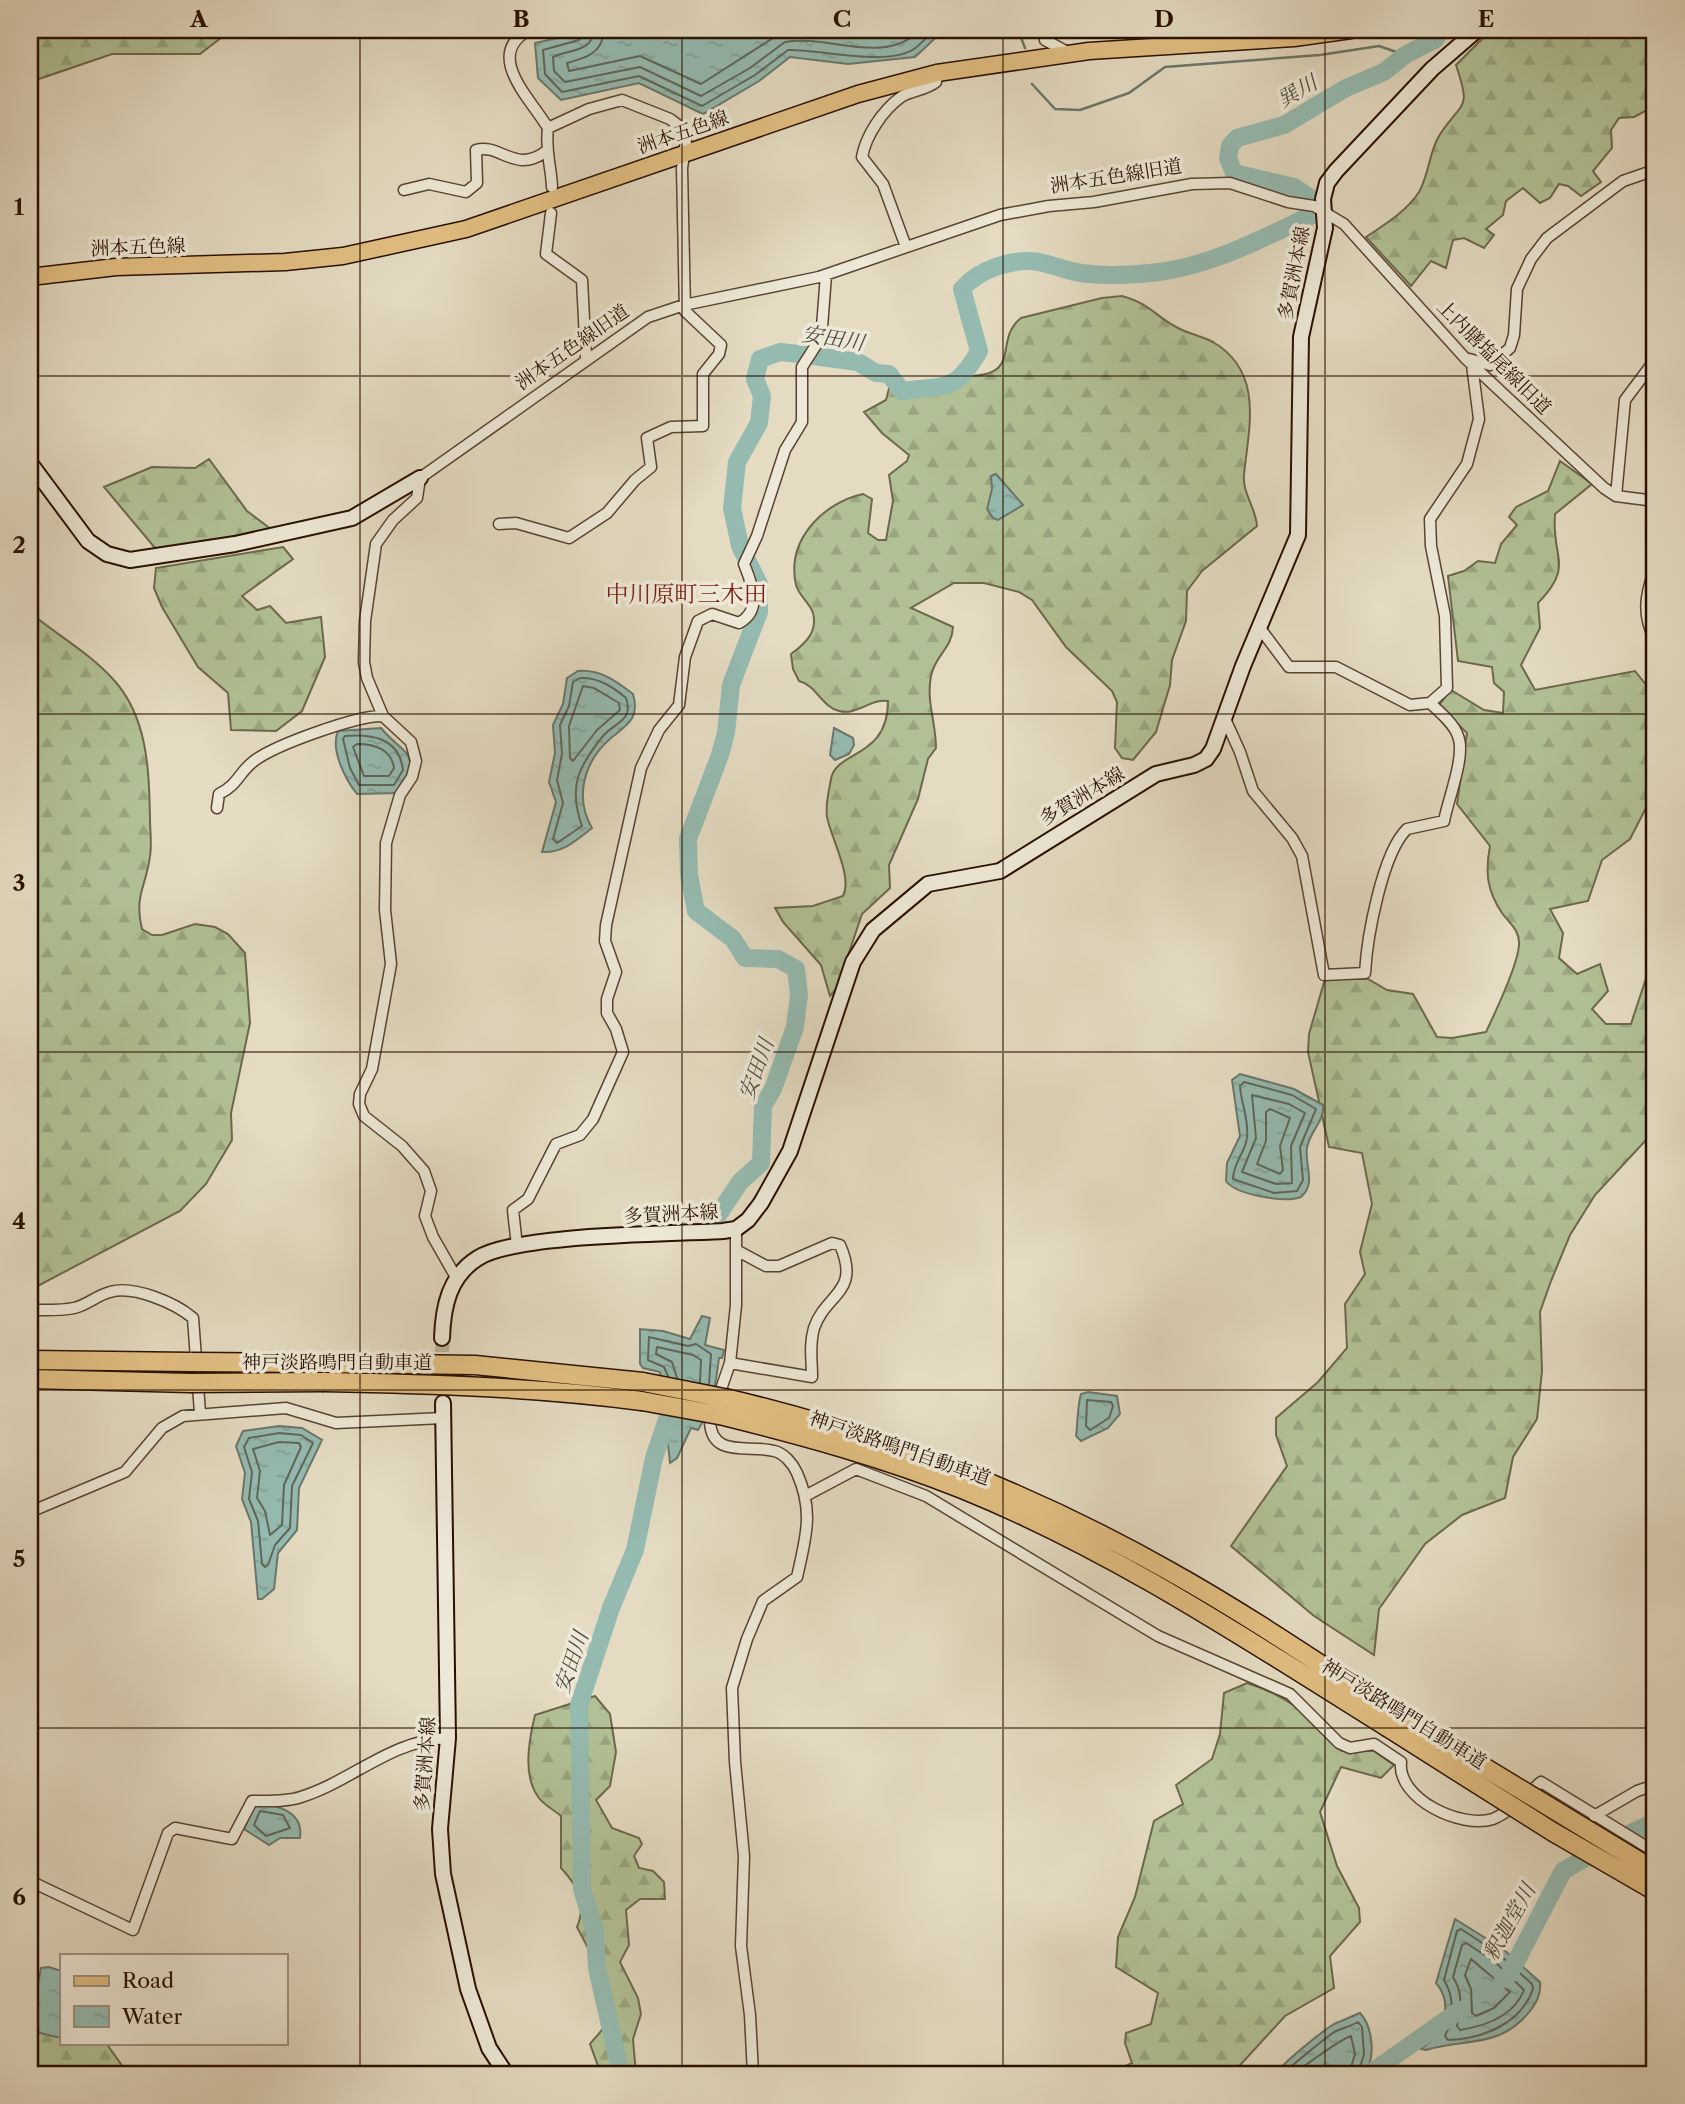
<svg xmlns="http://www.w3.org/2000/svg" width="1685" height="2104" viewBox="0 0 1685 2104" font-family="'Libre Caslon Text','Noto Serif JP',serif">
  <defs>
    <pattern id="forest-firs" width="22" height="20" patternUnits="userSpaceOnUse" patternTransform="scale(1.75)"><rect width="22" height="20" fill="#b1c195"/><path d="M5 1l3.5 6h-7zM16 11l3.5 6h-7z" fill="#98a57f"/></pattern>
    <pattern id="water-ripples" width="26" height="14" patternUnits="userSpaceOnUse" patternTransform="scale(1.75)"><rect width="26" height="14" fill="#95bbb1"/><path d="M2 4q2-2 4 0t4 0M15 11q2-2 4 0t4 0" fill="none" stroke="#80a096"/></pattern>
  </defs>
  <rect width="100%" height="100%" fill="#e4dbc2"/>
  <filter id="stains"><feTurbulence type="fractalNoise" baseFrequency=".00286" numOctaves="4"/><feColorMatrix values="0 0 0 0 .2 0 0 0 0 .09 0 0 0 0 .02 0 0 0 .5 -.17"/></filter>
  <radialGradient id="worn" r=".72"><stop offset=".6" stop-color="#630" stop-opacity="0"/><stop offset="1" stop-color="#630" stop-opacity=".3"/></radialGradient>
  <path fill="url(#forest-firs)" stroke="#6d684b" stroke-width="2" d="M 30,30 L 239,30 L 230,31 L 200,54 L 112,54 L 30,82 Z
    M 1491,30 L 1655,30 L 1655,106 L 1634,117 L 1619,118 L 1611,130 L 1612,148 L 1593,171 L 1601,182 L 1581,196 L 1568,186 L 1559,184 L 1550,198 L 1540,203 L 1523,188 L 1506,201 L 1503,215 L 1486,229 L 1494,235 L 1484,248 L 1464,238 L 1453,240 L 1446,268 L 1431,261 L 1411,286 L 1366,237 C 1384,225 1407,211 1419,192 C 1429,175 1429,152 1439,136 C 1462,100 1472,112 1456,65 Z
    M 1122,296 C 1153,305 1154,316 1178,328 C 1189,334 1202,336 1213,342 C 1264,372 1249,427 1244,474 C 1242,493 1256,508 1257,526 L 1202,571 L 1187,591 L 1186,621 L 1172,660 L 1170,685 L 1156,732 L 1133,760 L 1122,758 L 1115,748 L 1117,702 L 1112,691 L 1066,647 L 1032,600 L 1019,592 L 984,583 L 954,583 L 911,608 L 953,627 C 952,649 935,655 931,676 C 926,701 936,723 936,748 L 928,759 L 918,799 L 889,865 L 890,888 L 862,914 L 837,988 L 830,996 L 821,965 L 783,922 L 775,908 L 813,906 L 843,896 C 853,877 831,838 827,817 C 825,805 829,791 831,779 C 836,750 888,759 888,701 C 871,698 857,716 839,711 C 822,707 816,685 799,681 L 793,669 L 791,654 C 805,644 818,632 813,613 C 810,603 799,596 796,585 C 786,540 823,503 863,494 L 872,499 L 868,533 L 878,540 L 886,540 L 893,501 L 889,475 L 907,461 L 909,455 L 882,433 L 864,412 L 886,400 L 890,385 L 901,394 C 923,391 952,394 969,376 C 1023,375 993,340 1021,318 L 1102,298 Z
    M 209,459 L 247,511 L 272,530 L 176,548 L 155,548 L 104,487 L 152,467 L 195,468 Z
    M 1560,461 L 1592,484 L 1555,514 C 1551,558 1575,565 1538,603 L 1540,628 L 1521,665 L 1535,690 L 1635,671 L 1655,696 L 1655,798 L 1650,800 L 1630,839 L 1602,860 L 1588,901 L 1550,909 L 1563,933 L 1559,958 L 1577,974 L 1600,964 L 1608,991 L 1592,1009 L 1606,1024 L 1631,1024 L 1655,951 L 1655,1139 L 1646,1140 L 1595,1195 L 1570,1235 L 1551,1281 L 1540,1312 L 1542,1371 L 1537,1419 L 1513,1457 L 1505,1498 L 1462,1515 L 1425,1544 L 1379,1609 L 1374,1655 L 1314,1616 L 1231,1546 L 1287,1466 L 1276,1435 L 1276,1418 L 1318,1382 L 1347,1348 L 1345,1304 L 1365,1274 L 1360,1252 L 1372,1204 L 1362,1153 L 1329,1147 L 1308,1052 L 1309,1034 L 1325,979 L 1368,979 L 1387,990 L 1413,994 L 1437,1037 L 1452,1038 L 1486,1032 C 1495,1013 1518,965 1519,945 C 1520,930 1510,924 1502,913 C 1487,891 1485,872 1490,846 L 1457,804 L 1467,733 L 1439,705 L 1451,690 L 1484,710 L 1503,713 L 1504,692 L 1494,683 L 1492,667 L 1458,661 L 1448,576 L 1464,571 L 1478,561 L 1495,563 L 1501,544 L 1517,525 L 1509,517 L 1516,507 L 1548,491 Z
    M 283,547 L 293,559 L 242,596 L 257,610 L 270,606 L 286,623 L 321,617 L 325,657 L 302,711 L 276,731 L 231,730 L 228,693 L 198,667 L 162,607 L 154,588 L 156,568 Z
    M 30,617 L 37,618 C 62,638 90,654 112,678 C 148,716 149,770 150,819 C 150,831 152,845 150,856 C 146,888 134,894 142,929 L 152,935 L 162,935 L 195,924 L 215,927 L 228,934 L 245,953 L 250,1023 L 231,1113 L 232,1140 L 206,1184 L 180,1211 L 30,1290 Z
    M 1247,1683 C 1294,1698 1309,1717 1342,1751 L 1374,1751 L 1394,1765 L 1381,1778 L 1341,1767 L 1320,1812 L 1337,1866 L 1359,1908 L 1360,1922 L 1330,1956 L 1334,1988 L 1285,2016 L 1232,2074 L 1108,2074 L 1132,2063 L 1125,2043 L 1126,2033 L 1151,2024 L 1158,1993 L 1116,1967 L 1118,1937 L 1135,1897 L 1154,1821 L 1183,1804 L 1176,1785 L 1212,1759 L 1220,1734 L 1224,1693 Z
    M 595,1696 L 610,1714 L 616,1752 L 610,1786 L 596,1800 L 612,1828 L 639,1838 L 642,1844 L 634,1856 L 639,1868 L 653,1871 L 664,1882 L 665,1899 L 640,1899 L 626,1910 L 629,1945 L 620,1962 L 638,1998 L 641,2014 L 633,2039 L 636,2074 L 601,2074 L 590,2044 C 597,2035 606,2028 609,2017 C 615,1996 587,1946 577,1927 C 587,1903 578,1886 561,1868 L 561,1816 C 554,1810 544,1805 539,1798 C 522,1776 529,1740 535,1715 Z
    M 53,1999 L 61,2003 L 61,2043 L 106,2043 L 128,2074 L 30,2074 L 30,2000 Z"/>
  <path fill="url(#water-ripples)" stroke="#6a776b" stroke-width="2" d="M 581,30 L 944,30 L 915,57 L 848,64 L 790,57 L 759,81 L 703,114 L 639,83 L 561,100 L 538,78 L 535,43 L 576,34 Z
    M 996,474 L 1023,505 L 998,520 L 993,518 L 987,509 L 992,489 L 991,476 Z
    M 578,671 C 600,669 616,681 633,694 C 640,718 628,724 611,738 C 584,761 574,797 592,828 C 577,840 563,853 542,852 L 556,802 L 549,782 L 555,753 L 553,725 L 563,704 L 567,678 Z
    M 381,728 C 403,755 424,751 398,793 L 357,794 C 345,779 330,749 338,731 Z
    M 834,728 L 853,738 L 854,745 L 849,754 L 835,760 L 830,755 Z
    M 1240,1074 L 1294,1089 L 1323,1105 C 1325,1121 1309,1132 1307,1148 C 1304,1165 1317,1183 1301,1197 C 1285,1203 1236,1195 1226,1181 L 1227,1163 L 1240,1136 L 1232,1080 Z
    M 702,1316 L 710,1318 L 705,1345 L 724,1350 L 722,1358 L 719,1358 C 716,1383 712,1408 698,1430 L 691,1428 L 677,1458 L 670,1463 L 661,1378 L 660,1372 L 643,1368 L 640,1364 L 640,1329 L 663,1331 L 690,1339 Z
    M 1088,1392 L 1117,1396 L 1120,1414 L 1108,1428 L 1081,1441 L 1076,1436 C 1078,1422 1077,1408 1081,1394 Z
    M 279,1426 L 302,1428 L 322,1440 L 299,1488 L 297,1530 L 278,1553 L 274,1589 L 262,1599 L 258,1599 L 251,1522 L 242,1499 L 245,1473 L 236,1446 L 243,1431 Z
    M 255,1804 C 276,1804 304,1811 300,1838 L 280,1838 L 269,1845 L 244,1829 Z
    M 1455,1919 L 1503,1949 L 1540,1982 C 1541,1994 1537,2002 1530,2011 C 1500,2049 1465,2038 1426,2050 L 1421,2049 C 1442,2033 1455,2005 1436,1983 Z
    M 49,1967 L 61,1971 L 61,2038 L 40,2033 L 30,2024 L 41,1968 Z
    M 1360,2013 C 1372,2026 1378,2061 1362,2074 L 1276,2074 C 1279,2066 1325,2029 1334,2024 C 1343,2020 1351,2017 1360,2013 Z"/>
  <g fill="none" stroke-linecap="round" stroke-linejoin="round">
    <path stroke="#5f6659" stroke-width="2" d="M 585,30 L 579,40 L 543,50 L 545,74 L 562,92 L 639,76 L 702,106 L 755,75 L 788,50 C 819,49 886,67 914,49 C 921,44 928,36 934,30
      M 594,30 C 592,53 569,49 553,57 L 554,71 L 565,82 L 640,67 L 701,96 L 750,68 L 785,42 C 830,34 881,67 921,30
      M 604,30 C 603,53 586,58 567,63 L 569,71 L 640,56 L 701,84 L 784,31 L 850,38 L 906,30
      M 580,678 C 598,677 613,687 626,698 C 634,721 615,722 603,736 C 578,767 568,787 582,826 L 557,843 L 553,839 L 563,803 L 557,780 L 562,754 L 560,725 L 569,706 L 573,682 Z
      M 583,686 L 594,688 L 619,703 L 620,710 L 597,730 L 573,761 L 570,758 L 569,726 Z
      M 345,736 C 373,734 399,738 403,770 L 394,785 L 359,785 L 350,768 L 343,739 Z
      M 357,744 C 374,744 391,748 394,768 L 389,776 L 364,776 L 353,747 Z
      M 1244,1082 L 1292,1095 L 1316,1109 L 1300,1147 L 1303,1180 L 1297,1191 L 1274,1193 L 1233,1179 C 1233,1162 1246,1152 1247,1137 C 1249,1118 1241,1104 1240,1086 Z
      M 1252,1095 L 1289,1104 L 1305,1113 L 1291,1146 L 1292,1183 L 1276,1184 L 1242,1172 L 1256,1138 Z
      M 1270,1109 L 1290,1118 L 1280,1146 L 1283,1170 L 1280,1174 L 1257,1164 L 1266,1141 L 1266,1112 Z
      M 668,1376 L 664,1367 L 648,1360 L 649,1337 L 688,1346 L 696,1344 L 711,1354 L 709,1384
      M 677,1378 L 672,1362 L 656,1354 L 657,1347 L 693,1355 L 701,1360 L 700,1383
      M 1087,1400 L 1111,1402 L 1113,1406 L 1109,1418 L 1090,1430 L 1086,1426 Z
      M 279,1433 L 301,1435 L 313,1443 L 292,1486 L 290,1528 L 275,1545 L 268,1565 L 265,1567 L 262,1564 L 258,1521 L 249,1499 L 252,1472 L 244,1447 L 249,1438 Z
      M 279,1442 L 299,1443 L 301,1447 L 284,1485 L 282,1525 L 270,1535 L 265,1511 L 257,1498 L 260,1471 L 253,1449 Z
      M 260,1811 L 283,1815 L 290,1828 L 266,1836 L 254,1825 Z
      M 1461,1929 L 1499,1954 L 1532,1984 L 1533,1989 C 1521,2024 1482,2039 1448,2040 L 1445,2036 C 1454,2016 1455,1998 1444,1980 L 1457,1931 Z
      M 1466,1943 L 1494,1961 L 1524,1990 C 1514,2016 1485,2026 1460,2030 L 1457,2026 C 1460,2006 1464,1995 1453,1977 L 1462,1945 Z
      M 1471,1959 L 1510,1992 L 1494,2008 L 1476,2016 L 1472,2013 L 1471,1989 L 1465,1975 Z
      M 1283,2074 C 1286,2070 1330,2034 1336,2031 C 1343,2028 1351,2026 1358,2022 L 1362,2027 L 1364,2054 L 1358,2074
      M 1293,2074 C 1305,2066 1340,2039 1351,2036 L 1355,2054 L 1349,2074"/>
    <path stroke="#6a776b" stroke-width="2.5" d="M 1018,30 L 1025,48
      M 1032,84 L 1055,109 L 1080,110 L 1129,93 L 1165,67 L 1320,55 L 1379,46 L 1405,55"/>
    <path stroke="#95bbb1" stroke-width="18" d="M 716,1218 L 740,1182 L 761,1163 L 763,1106 L 773,1089 L 795,1027 L 799,995 L 796,969 L 778,959 L 745,958 L 733,939 L 696,911 L 689,875 L 688,839 L 720,755 L 726,733 L 731,685 L 759,612 L 759,584 L 740,546 L 732,508 L 737,462 L 759,423 L 762,396 L 755,379 L 760,359 L 780,352 L 799,354 L 858,362 L 876,373 L 889,374 L 902,391 C 946,385 955,393 979,351 L 962,289 C 979,269 1013,258 1039,262 C 1053,265 1067,271 1081,273 C 1102,276 1129,275 1150,273 C 1207,268 1259,240 1310,216 L 1309,197 L 1294,187 L 1234,173 L 1228,158 L 1230,146 L 1237,138 L 1284,125 L 1346,88 L 1384,72 L 1405,55 L 1436,39 L 1441,30
      M 1503,1979 L 1509,1975 L 1563,1871 L 1618,1839 L 1655,1822
      M 621,2074 L 597,1968 L 595,1931 L 582,1889 L 579,1705 L 611,1608 L 635,1550 L 654,1458 L 673,1402
      M 1369,2074 L 1460,2010"/>
    <path stroke="#bfb29b" stroke-width="14" stroke-dasharray="14 7" stroke-linecap="butt" d="M 442,1338 L 443,1396"/>
    <g stroke="#584331" stroke-width="13">
      <path id="street" d="M 1047,30 L 1045,40 L 1069,53
        M 548,128 C 545,152 551,164 552,187
        M 404,190 L 429,184 L 466,192 L 477,183 L 476,150 C 500,143 515,174 545,152
        M 551,213 L 546,254 L 582,280 L 586,358
        M 906,247 L 883,184 L 862,157 C 866,135 883,110 901,97 C 911,90 925,91 936,82 L 937,73
        M 1469,359 L 1490,365 L 1510,348 L 1514,335 L 1517,289 L 1531,259 L 1547,238 L 1623,181 L 1655,170
        M 1616,496 L 1625,400 L 1655,360
        M 499,524 L 516,523 L 569,538 L 607,513 L 635,480 L 651,467 L 647,438 L 671,427 L 703,426 L 703,374 L 719,354 L 721,345 L 685,311 L 682,168 L 686,141 L 683,129 L 670,119 L 622,100 L 589,109 L 548,128 C 531,99 483,55 529,30
        M 1655,568 C 1645,596 1642,614 1655,641
        M 1259,627 L 1289,667 L 1336,667 L 1410,705 L 1430,703 L 1447,688 L 1445,616 L 1431,546 L 1430,519 L 1467,464 L 1479,419 L 1472,365
        M 1226,721 L 1240,752 L 1253,791 L 1292,838 L 1302,856 L 1324,975 L 1365,973 C 1367,938 1382,853 1407,829 L 1444,821 C 1448,799 1466,756 1458,736 C 1454,724 1440,712 1430,703
        M 217,808 L 219,794 C 238,785 239,772 254,761 C 275,745 358,715 383,716
        M 736,1229 L 736,1305 L 730,1363 L 710,1421 C 711,1459 750,1444 774,1451 C 784,1453 793,1464 797,1473 C 814,1511 806,1537 797,1577 L 763,1601 L 747,1639 L 732,1688 L 735,1762 L 744,1856 L 741,1946 L 750,2015 L 753,2074
        M 517,1246 L 513,1210 L 528,1199 L 556,1144 L 580,1135 L 593,1119 L 623,1052 L 616,1029 L 607,1013 L 607,999 L 616,972 L 605,941 L 606,925 L 641,768 L 659,730 L 679,705 L 685,657 L 698,621 L 712,614 L 739,623 C 763,610 752,584 744,564 L 757,536 L 785,450 L 802,422 L 802,367 L 818,342 L 822,327 L 826,275
        M 457,1279 L 433,1237 L 425,1216 L 431,1191 L 424,1171 L 402,1146 L 364,1116 L 359,1104 L 360,1094 L 372,1069 L 391,964 L 385,910 L 386,843 L 400,795 L 412,777 L 416,761 L 411,742 L 383,716 L 367,678 L 364,662 L 365,621 L 376,544 L 393,520 L 417,498 L 420,478 L 648,317 L 684,305 L 819,277 L 1000,215 L 1049,206 L 1094,202 L 1192,184 L 1230,183 L 1288,202 L 1314,206 L 1344,224 L 1465,358 L 1604,488 L 1616,496 L 1655,501
        M 30,1310 C 44,1310 60,1311 74,1308 C 88,1305 97,1295 110,1292 C 134,1285 175,1303 193,1318 L 200,1413
        M 730,1363 L 812,1377 C 812,1360 809,1345 814,1328 C 826,1293 861,1293 840,1245 L 832,1243 L 779,1266 L 766,1266 L 736,1250
        M 807,1495 L 856,1469 L 926,1496 L 1158,1636 L 1290,1694 L 1339,1743 L 1350,1748 L 1374,1744 L 1401,1762 C 1397,1799 1461,1829 1493,1819 C 1510,1812 1527,1794 1541,1782 L 1655,1852
        M 30,1512 L 125,1472 L 162,1428 L 183,1416 L 286,1408 L 336,1423 L 443,1418
        M 1594,1816 L 1637,1791 L 1655,1785
        M 30,1881 L 133,1930 L 168,1833 L 175,1828 L 232,1839 L 252,1801 C 268,1801 286,1802 301,1797 C 352,1781 391,1740 448,1738"/>
    </g>
    <g stroke="#291001" stroke-width="18">
      <path id="secondary" d="M 30,463 L 88,541 L 107,554 L 130,560 L 235,544 L 352,518 L 420,478
        M 442,1338 C 443,1307 449,1276 478,1258 C 516,1234 672,1234 723,1231 L 736,1229 L 748,1220 L 761,1203 L 790,1151 L 853,962 L 873,930 L 928,884 L 1000,871 L 1156,774 L 1194,765 L 1206,759 L 1213,749 L 1243,666 L 1298,535 L 1301,337 L 1325,228 L 1323,199 L 1327,183 L 1336,171 L 1432,69 L 1477,30
        M 443,1403 L 448,1738 L 440,1829 L 443,1874 L 468,1989 L 489,2048 L 506,2074"/>
    </g>
    <g stroke="#291001" stroke-width="19">
      <path id="primary" d="M 30,277 L 116,267 L 285,262 L 343,256 L 466,229 L 858,94 L 937,73 L 1089,51 L 1294,38 L 1351,30"/>
    </g>
    <g stroke="#291001" stroke-width="21">
      <path id="highway" d="M 30,1360 L 191,1362
        M 323,1363 L 475,1365 L 643,1382
        M 30,1379 L 190,1383
        M 324,1382 C 431,1384 536,1387 642,1401
        M 729,1399 C 885,1436 1032,1493 1171,1572 C 1248,1615 1321,1665 1395,1713
        M 724,1416 C 804,1436 885,1458 962,1489 C 1113,1550 1249,1641 1387,1727"/>
    </g>
    <use href="#street" stroke="#ede8d7" stroke-width="10"/>
    <use href="#secondary" stroke="#ede8d7" stroke-width="14"/>
    <use href="#primary" stroke="#e2be81" stroke-width="16"/>
    <use href="#highway" stroke="#e2be81" stroke-width="18"/>
    <g stroke="#291001" stroke-width="21" stroke-linecap="butt">
      <path id="highway-bridge" d="M 191,1362 L 323,1363
        M 643,1382 L 729,1399
        M 190,1383 L 324,1382
        M 642,1401 L 724,1416
        M 1395,1713 L 1655,1871
        M 1387,1727 L 1553,1832 L 1655,1891"/>
    </g>
    <use href="#highway-bridge" stroke="#e2be81" stroke-width="18"/>
  </g>
  <path fill="none" stroke="#291001" stroke-width="2" stroke-opacity="0.55" d="M 360,30 L 360,2074M 682,30 L 682,2074M 1003,30 L 1003,2074M 1325,30 L 1325,2074M 30,376 L 1655,376M 30,714 L 1655,714M 30,1052 L 1655,1052M 30,1390 L 1655,1390M 30,1728 L 1655,1728"/>
  <g text-anchor="middle" dominant-baseline="central" stroke-width="7" stroke-linejoin="round" paint-order="stroke">
    <g font-size="19" fill="#291001" stroke="#ede8d7">
      <text transform="translate(683 132) rotate(-19)">洲本五色線</text>
      <text transform="translate(1116 176) rotate(-9)">洲本五色線旧道</text>
      <text transform="translate(138 247) rotate(-2)">洲本五色線</text>
      <text transform="translate(1294 273) rotate(-79)">多賀洲本線</text>
      <text transform="translate(572 347) rotate(-35)">洲本五色線旧道</text>
      <text transform="translate(1494 357) rotate(45)">上内膳塩尾線旧道</text>
      <text transform="translate(1082 796) rotate(-31)">多賀洲本線</text>
      <text transform="translate(671 1214) rotate(-3)">多賀洲本線</text>
      <text x="337" y="1362">神戸淡路鳴門自動車道</text>
      <text transform="translate(900 1448) rotate(19)">神戸淡路鳴門自動車道</text>
      <text transform="translate(1404 1714) rotate(32)">神戸淡路鳴門自動車道</text>
      <text transform="translate(425 1764) rotate(-86)">多賀洲本線</text>
    </g>
    <g font-size="21" font-style="italic" fill="#4f4c3f" stroke="#ede8d7">
      <text transform="translate(1297 91) rotate(-30)">巽川</text>
      <text transform="translate(833 338) rotate(9)">安田川</text>
      <text transform="translate(756 1069) rotate(-70)">安田川</text>
      <text transform="translate(571 1662) rotate(-71)">安田川</text>
      <text transform="translate(1509 1922) rotate(-61)">釈迦堂川</text>
    </g>
    <g font-size="23" fill="#7a1f14" stroke="#ede8d7">
      <text x="686" y="594">中川原町三木田</text>
    </g>
  </g>
  <rect width="1685" height="2104" fill="none" stroke="#e4dbc2" stroke-width="77"/>
  <rect x="60" y="1954" width="228" height="91" fill="#ede8d7" stroke="#9f9281" stroke-width="2"/>
  <rect x="74" y="1976" width="35" height="10" fill="#e2be81" stroke="#9f9281" stroke-width="2"/>
  <text x="122" y="1988" font-size="21" fill="#291001">Road</text>
  <rect x="74" y="2006" width="35" height="21" fill="url(#water-ripples)" stroke="#9f9281" stroke-width="2"/>
  <text x="122" y="2024" font-size="21" fill="#291001">Water</text>
  <rect x="38" y="38" width="1608" height="2028" fill="none" stroke="#291001" stroke-width="2.5"/>
  <g font-size="23" text-anchor="middle" font-weight="bold" fill="#291001">
    <text x="199" y="27">A</text>
    <text x="521" y="27">B</text>
    <text x="842" y="27">C</text>
    <text x="1164" y="27">D</text>
    <text x="1486" y="27">E</text>
    <text x="19" y="215">1</text>
    <text x="19" y="553">2</text>
    <text x="19" y="891">3</text>
    <text x="19" y="1229">4</text>
    <text x="19" y="1567">5</text>
    <text x="19" y="1905">6</text>
  </g>
  <rect width="100%" height="100%" filter="url(#stains)"/>
  <rect width="100%" height="100%" fill="url(#worn)"/>
</svg>
